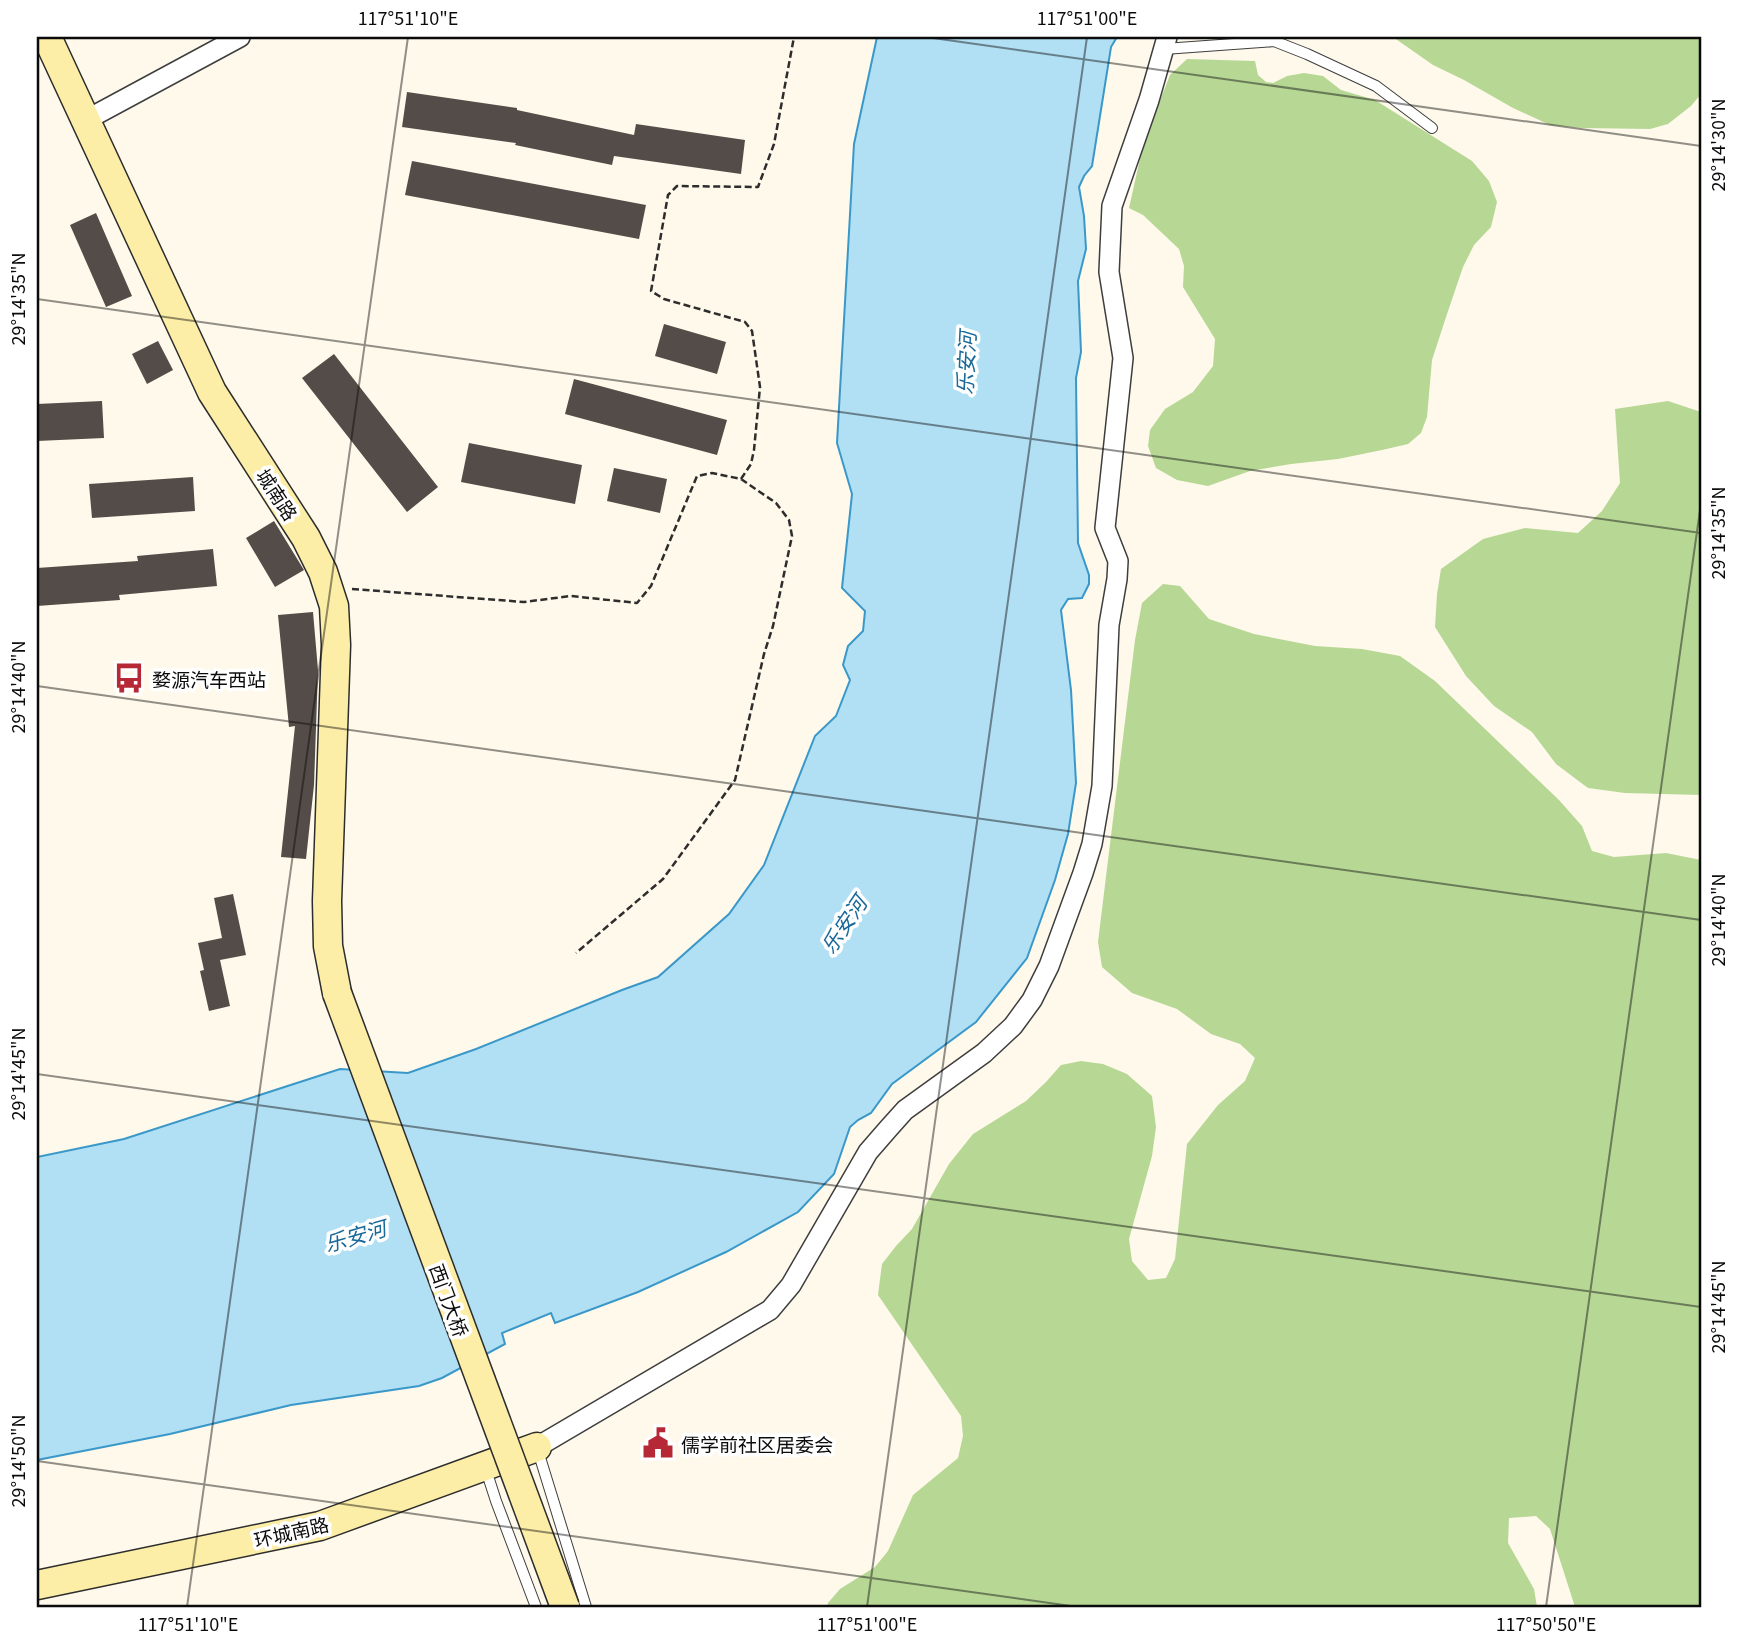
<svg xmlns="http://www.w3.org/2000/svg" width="1738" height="1644" viewBox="0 0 1738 1644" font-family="Georgia,'Noto Sans SC',serif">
  <rect width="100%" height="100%" fill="#fef9ea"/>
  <path fill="#b7d795" d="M 1393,37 L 1701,37 L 1701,94 L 1691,106 L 1668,124 L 1650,129 L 1582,128 L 1550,125 L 1513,108 L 1464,80 L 1433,65 Z
    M 1187,59 L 1255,61 L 1258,75 L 1266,82 L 1273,83 L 1287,76 L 1304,73 L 1323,76 L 1341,90 L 1375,100 L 1472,161 L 1489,181 L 1497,202 L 1491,227 L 1474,245 L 1463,267 L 1447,314 L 1432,360 L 1427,417 L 1421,433 L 1408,444 L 1382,450 L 1338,459 L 1291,464 L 1250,471 L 1208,486 L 1177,480 L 1156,468 L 1148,446 L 1150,430 L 1165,409 L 1193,392 L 1213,366 L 1215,339 L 1183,287 L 1184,266 L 1179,249 L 1143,215 L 1129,208 L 1144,141 L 1170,75 Z
    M 1668,401 L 1701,412 L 1701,795 L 1625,793 L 1588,788 L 1556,764 L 1532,732 L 1494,706 L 1466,676 L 1435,627 L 1437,594 L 1441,569 L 1483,539 L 1525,528 L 1578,533 L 1602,511 L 1620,483 L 1615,409 Z
    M 1163,584 L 1180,586 L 1209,619 L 1254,634 L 1315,646 L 1362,649 L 1400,656 L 1435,681 L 1559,800 L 1582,826 L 1592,851 L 1614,857 L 1666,853 L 1701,860 L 1701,1607 L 1575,1607 L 1550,1529 L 1536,1516 L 1509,1518 L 1508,1543 L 1534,1589 L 1537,1607 L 827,1607 L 828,1603 L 840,1589 L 875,1567 L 888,1551 L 913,1495 L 958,1458 L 963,1436 L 961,1416 L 878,1295 L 882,1264 L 896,1246 L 912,1229 L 949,1164 L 973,1134 L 1026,1101 L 1046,1082 L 1061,1065 L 1081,1061 L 1103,1064 L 1127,1074 L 1152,1096 L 1156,1127 L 1152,1156 L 1129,1239 L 1132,1261 L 1148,1280 L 1166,1278 L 1175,1259 L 1187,1144 L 1218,1105 L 1245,1081 L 1255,1058 L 1240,1044 L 1211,1034 L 1177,1009 L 1132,993 L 1102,967 L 1098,942 L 1135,640 L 1142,603 Z"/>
  <path fill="#b1dff4" stroke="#3a98c9" stroke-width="2" d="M 877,37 L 1117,37 L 1111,47 L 1092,166 L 1084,176 L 1079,187 L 1084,216 L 1086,249 L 1078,281 L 1081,352 L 1076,378 L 1078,543 L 1089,575 L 1089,584 L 1082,598 L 1068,599 L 1061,610 L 1071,690 L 1076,783 L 1068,834 L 1055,880 L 1027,958 L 976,1022 L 892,1084 L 871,1113 L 858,1120 L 850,1127 L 834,1174 L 798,1212 L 726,1252 L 638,1292 L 555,1323 L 551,1313 L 502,1333 L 505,1344 L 442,1378 L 419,1386 L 291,1405 L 170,1434 L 37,1460 L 37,1157 L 124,1139 L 340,1069 L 408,1073 L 476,1049 L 622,990 L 658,977 L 729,914 L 764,865 L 815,736 L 836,716 L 850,680 L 843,665 L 848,646 L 863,631 L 865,611 L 842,588 L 852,494 L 837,443 L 854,144 Z"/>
  <path fill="#544c48" d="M 407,92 L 517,108 L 517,110 L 634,135 L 636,124 L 745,140 L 741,174 L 614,156 L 612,165 L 515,145 L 516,143 L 402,127 Z
    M 412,161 L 646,205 L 639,239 L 405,195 Z
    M 96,213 L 132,296 L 106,307 L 70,225 Z
    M 664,324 L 726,342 L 717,374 L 655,356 Z
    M 158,341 L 173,370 L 147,384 L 132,354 Z
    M 334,354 L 438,487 L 407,512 L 302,378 Z
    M 574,379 L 727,420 L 717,455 L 565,414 Z
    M 102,401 L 104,438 L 37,441 L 37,404 Z
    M 469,443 L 582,465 L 575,504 L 461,482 Z
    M 614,468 L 667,479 L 660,513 L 607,501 Z
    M 193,477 L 195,511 L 92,518 L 89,484 Z
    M 274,521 L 304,570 L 275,587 L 246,538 Z
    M 213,549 L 217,586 L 119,595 L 120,600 L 37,606 L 37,568 L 138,561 L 137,556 Z
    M 313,612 L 318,670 L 314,785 L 306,859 L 281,857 L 295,726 L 289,727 L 278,615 Z
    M 233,894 L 246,955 L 220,960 L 230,1006 L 209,1011 L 200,971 L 204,970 L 198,943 L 222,938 L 214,898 Z"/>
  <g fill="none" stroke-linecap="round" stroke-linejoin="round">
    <g stroke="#3e3e3e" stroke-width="12">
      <path id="lane" d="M 1164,49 L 1274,41 L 1307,54 L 1376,86 L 1432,128
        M 538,1451 L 586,1607
        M 486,1470 L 496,1501 L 536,1607"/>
    </g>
    <g stroke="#3e3e3e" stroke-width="22">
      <path id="street" d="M 86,120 L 240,37
        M 537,1447 L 770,1310 L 791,1285 L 868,1152 L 888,1129 L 905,1110 L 984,1053 L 1013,1026 L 1032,1000 L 1049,966 L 1083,873 L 1092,844 L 1102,786 L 1109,625 L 1117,579 L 1118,561 L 1105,528 L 1123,358 L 1109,272 L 1112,206 L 1149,100 L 1167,37"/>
    </g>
    <g stroke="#2d2d2d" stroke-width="31">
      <path id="secondary" d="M 47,37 L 212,392 L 306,538 L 323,572 L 334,606 L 336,645 L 327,901 L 328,946 L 337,993
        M 37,1585 L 320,1526 L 537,1447"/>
    </g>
    <path stroke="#2d2d2d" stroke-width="2.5" stroke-dasharray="7 3.5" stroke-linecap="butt" d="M 741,479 L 751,464 L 754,450 L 760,387 L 752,331 L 745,322 L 664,299 L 651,291 L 668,195 L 677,186 L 758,187 L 774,144 L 794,37
      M 352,589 L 524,602 L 571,596 L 637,603 L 651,586 L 697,476 L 712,473 L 741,479 L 776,503 L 789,520 L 792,536 L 773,626 L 764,654 L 735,780 L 663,879 L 576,953"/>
    <use href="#lane" stroke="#fff" stroke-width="10"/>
    <use href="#street" stroke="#fff" stroke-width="19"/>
    <use href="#secondary" stroke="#fdeea7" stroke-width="28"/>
    <g stroke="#2d2d2d" stroke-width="31" stroke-linecap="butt">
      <path id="secondary-bridge" d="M 337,993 L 565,1607"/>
    </g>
    <use href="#secondary-bridge" stroke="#fdeea7" stroke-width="28"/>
  </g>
  <path fill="none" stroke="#0b0b0b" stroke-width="2" stroke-opacity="0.45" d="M 926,37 L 1701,146M 37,299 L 1701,533M 37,686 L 1701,920M 37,1074 L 1701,1307M 37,1461 L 1078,1607M 187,1607 L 408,37M 867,1607 L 1087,37M 1546,1607 L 1701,503"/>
  <defs>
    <g id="bus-bare" transform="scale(2.415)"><path d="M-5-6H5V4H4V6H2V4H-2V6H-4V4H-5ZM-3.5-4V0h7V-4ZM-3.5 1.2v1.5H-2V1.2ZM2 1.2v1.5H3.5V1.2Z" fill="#b72837" stroke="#fff" stroke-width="2.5" paint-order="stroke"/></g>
    <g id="civic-bare" transform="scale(2.415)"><path d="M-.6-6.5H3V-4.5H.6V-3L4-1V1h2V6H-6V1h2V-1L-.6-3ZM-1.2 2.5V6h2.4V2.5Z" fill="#b72837" stroke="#fff" stroke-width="2.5" paint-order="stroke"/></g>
  </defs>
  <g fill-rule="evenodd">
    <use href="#bus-bare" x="129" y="678"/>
    <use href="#civic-bare" x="658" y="1443"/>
  </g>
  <g text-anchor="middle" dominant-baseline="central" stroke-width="7" stroke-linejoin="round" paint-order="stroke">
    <g font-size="19" fill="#0b0b0b" stroke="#fff">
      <text transform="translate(278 494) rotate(57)">城南路</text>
      <text transform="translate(450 1300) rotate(70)">西门大桥</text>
      <text transform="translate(291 1531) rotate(-13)">环城南路</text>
    </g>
    <g font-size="19" fill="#0b0b0b" stroke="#fff" text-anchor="start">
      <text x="152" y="678">婺源汽车西站</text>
      <text x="681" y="1443">儒学前社区居委会</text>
    </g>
    <g font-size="21" font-style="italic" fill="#196999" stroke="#fff">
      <text transform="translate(965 363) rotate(-87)">乐安河</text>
      <text transform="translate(843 924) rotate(-56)">乐安河</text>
      <text transform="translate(355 1235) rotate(-16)">乐安河</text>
    </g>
  </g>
  <rect width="1738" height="1644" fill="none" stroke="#ffffff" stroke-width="77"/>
  <rect x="38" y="38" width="1662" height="1568" fill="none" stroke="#0b0b0b" stroke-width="2.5"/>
  <g font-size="18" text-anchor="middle" fill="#0b0b0b">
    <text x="408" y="25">117°51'10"E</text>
    <text x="1087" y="25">117°51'00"E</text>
    <text transform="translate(1719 145) rotate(-90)" y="6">29°14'30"N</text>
    <text transform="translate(19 299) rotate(-90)" y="6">29°14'35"N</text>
    <text transform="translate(1719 533) rotate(-90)" y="6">29°14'35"N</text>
    <text transform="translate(19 687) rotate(-90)" y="6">29°14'40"N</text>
    <text transform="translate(1719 920) rotate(-90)" y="6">29°14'40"N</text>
    <text transform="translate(19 1074) rotate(-90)" y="6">29°14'45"N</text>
    <text transform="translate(1719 1307) rotate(-90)" y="6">29°14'45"N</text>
    <text transform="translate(19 1461) rotate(-90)" y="6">29°14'50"N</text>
    <text x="188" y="1631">117°51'10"E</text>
    <text x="867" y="1631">117°51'00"E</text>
    <text x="1546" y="1631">117°50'50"E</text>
  </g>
</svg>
